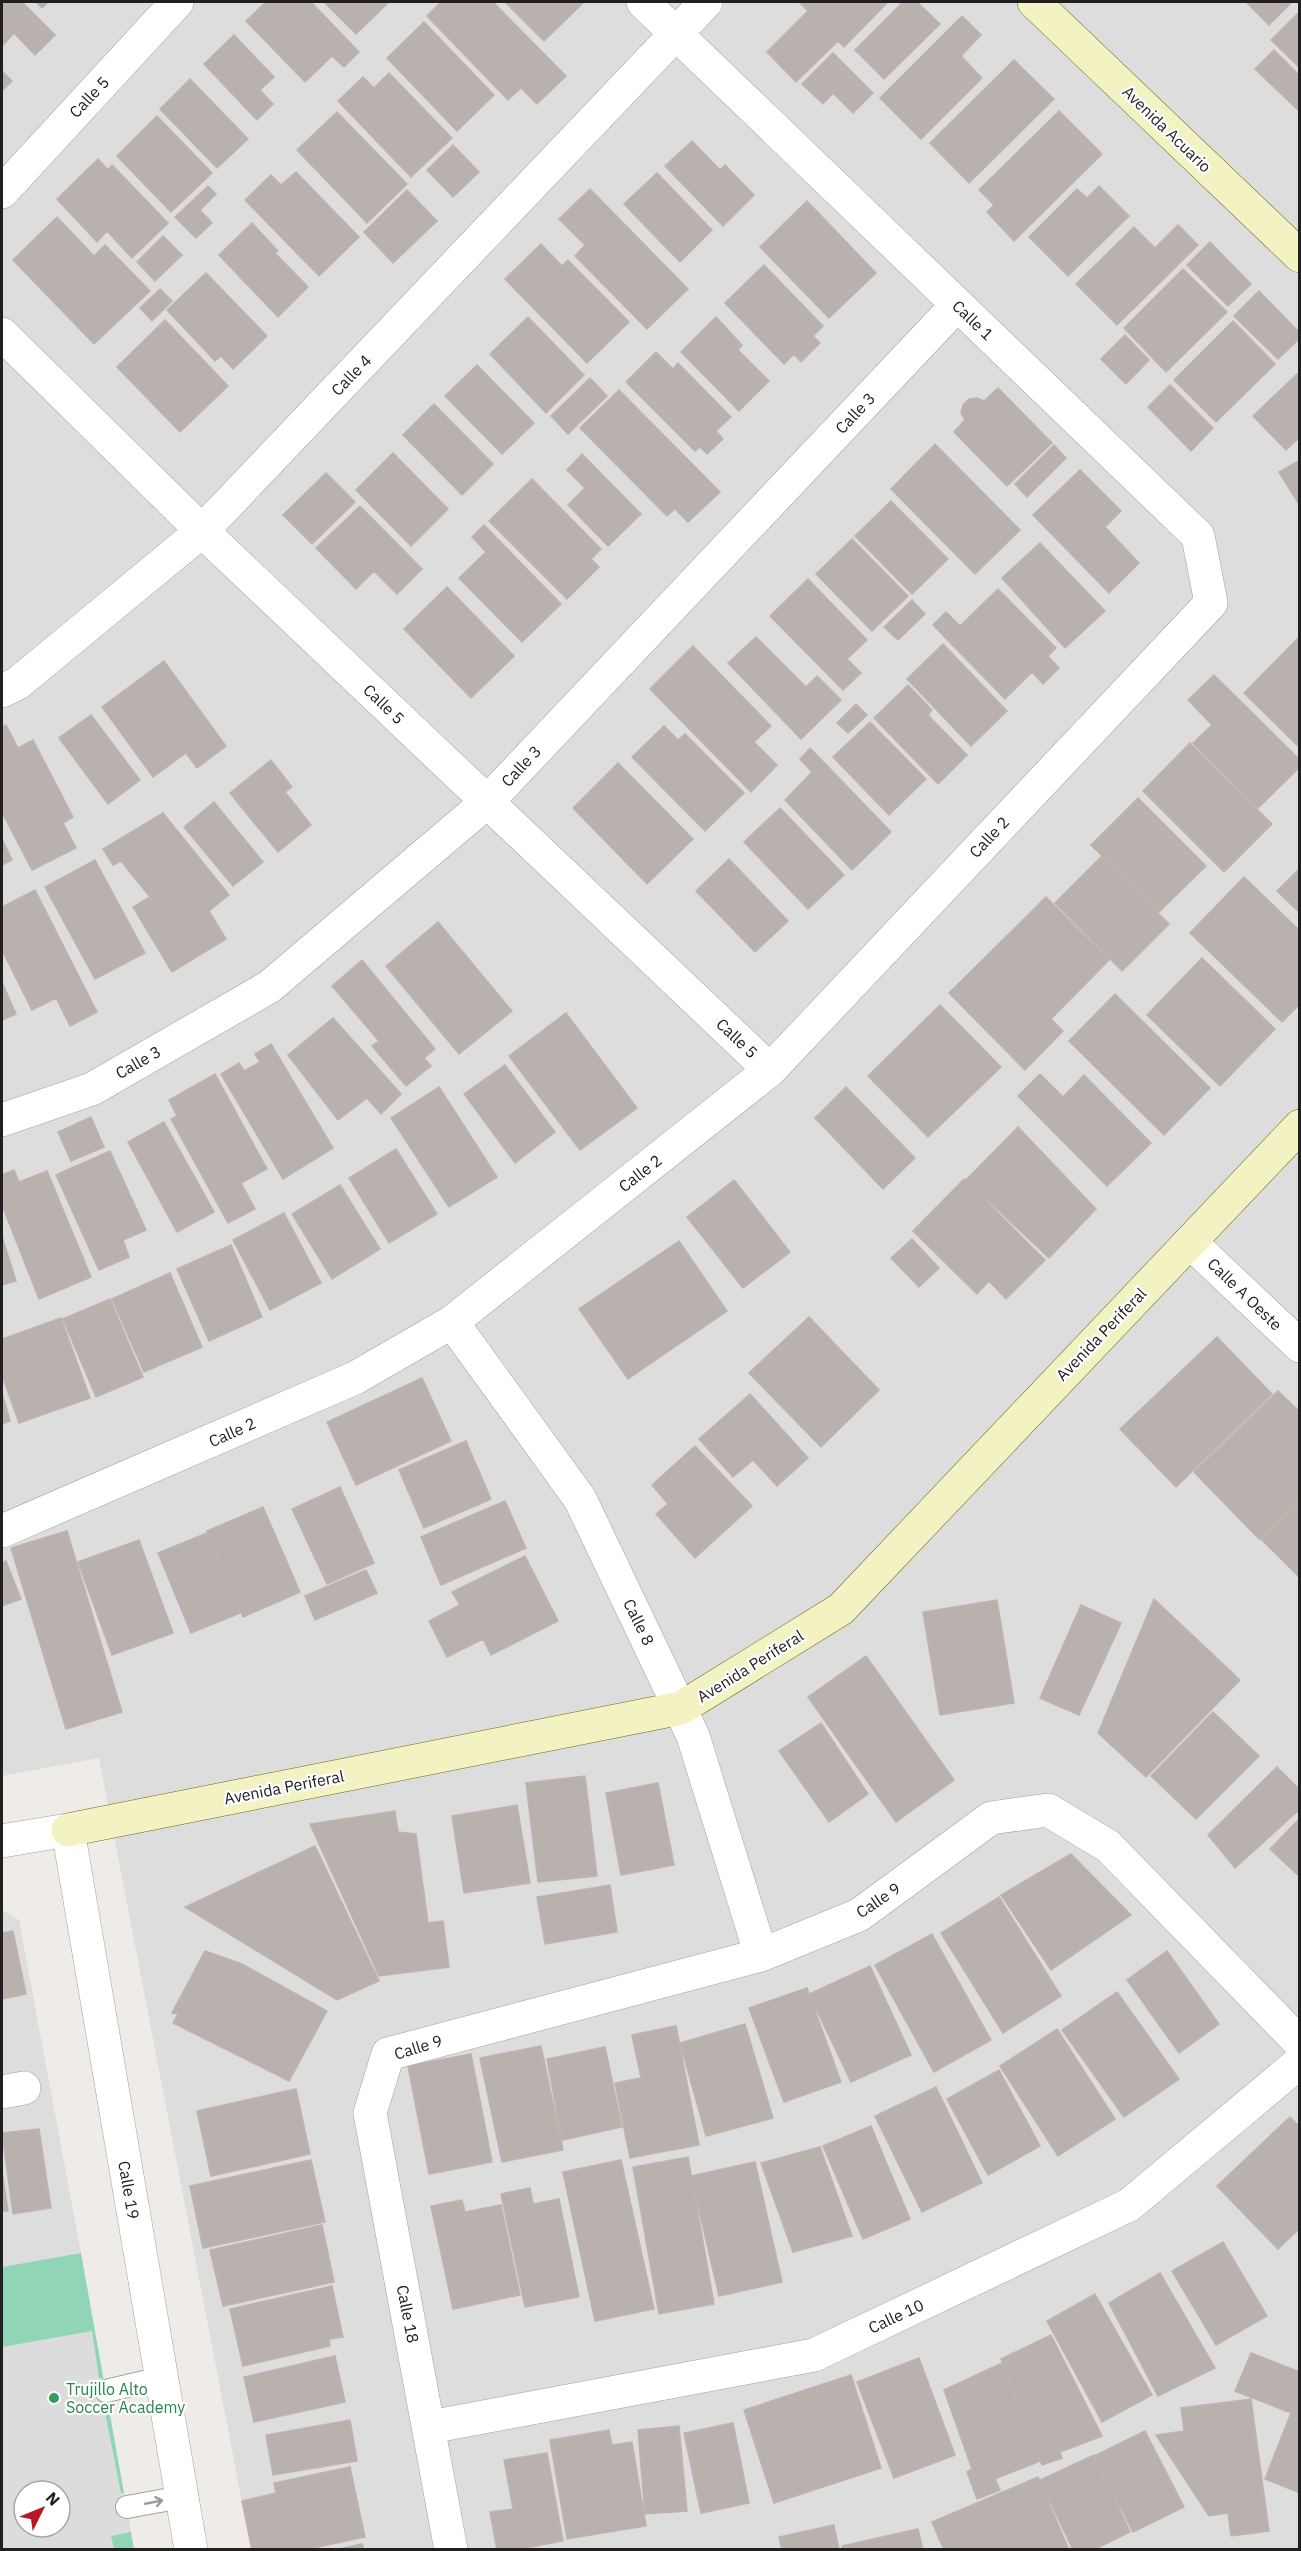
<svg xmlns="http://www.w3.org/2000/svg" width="1301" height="2551" viewBox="0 0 1301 2551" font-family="'IBM Plex Sans',sans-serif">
  <rect width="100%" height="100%" fill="#efece8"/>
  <path fill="#dedddd" d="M 2,2 L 1299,2 L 1299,2549 L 251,2549 L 99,1758 L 2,1776 Z
    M 2,1910 L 19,1920 L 81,2253 L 2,2267 Z"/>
  <path fill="#8fd5b6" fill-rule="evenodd" d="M 81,2253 L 134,2549 L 2,2550 L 2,2267 ZM 24,2491 L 60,2491 L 60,2527 L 24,2527 Z"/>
  <path fill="#dcdcdc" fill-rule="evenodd" d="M 92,2331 L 99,2378 L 104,2379 L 108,2405 L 104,2407 L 121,2493 L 124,2493 L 131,2532 L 111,2536 L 114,2549 L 2,2550 L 2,2347 ZM 24,2491 L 60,2491 L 60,2527 L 24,2527 Z"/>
  <path fill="#b8b1ad" stroke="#bfb3ac" stroke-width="1.5" d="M 2,2 L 22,2 L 55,35 L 35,55 L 14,33 L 2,46 Z
    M 36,2 L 48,2 L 42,8 Z
    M 266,2 L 311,2 L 359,52 L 344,67 L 332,56 L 305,82 L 246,21 Z
    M 324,2 L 386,2 L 388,3 L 356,34 Z
    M 441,2 L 493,2 L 566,76 L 537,104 L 521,88 L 508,100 L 427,16 Z
    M 505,2 L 584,2 L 544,41 Z
    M 799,2 L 888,2 L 844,47 L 838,41 L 796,82 L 767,52 L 808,11 Z
    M 903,2 L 917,2 L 940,24 L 884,79 L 855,50 Z
    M 1246,2 L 1292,2 L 1269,25 Z
    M 1300,11 L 1300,68 L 1271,40 Z
    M 962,16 L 981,35 L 961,56 L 982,78 L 921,139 L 880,98 Z
    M 424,22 L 494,95 L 457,131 L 387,58 Z
    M 234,35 L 274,77 L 260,90 L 273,104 L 257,120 L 204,64 Z
    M 1274,50 L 1300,76 L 1300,112 L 1255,69 Z
    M 833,53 L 873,93 L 853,113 L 833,93 L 823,104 L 802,84 Z
    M 1014,60 L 1054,99 L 969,183 L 930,143 Z
    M 2,71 L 12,81 L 2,91 Z
    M 389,73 L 452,138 L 411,177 L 338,101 L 363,77 L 374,88 Z
    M 190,79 L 248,139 L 217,168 L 160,109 Z
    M 1059,111 L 1102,154 L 1014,241 L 987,212 L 994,205 L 979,190 Z
    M 337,112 L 407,184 L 367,223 L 297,150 Z
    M 157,116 L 212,173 L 171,212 L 117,156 Z
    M 692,141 L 720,170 L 725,165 L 754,195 L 723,226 L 665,166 Z
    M 453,145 L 479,172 L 453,197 L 427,170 Z
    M 98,159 L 108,170 L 112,165 L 168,223 L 132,258 L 107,231 L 97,242 L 57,199 Z
    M 296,172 L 359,237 L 319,276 L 245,200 L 271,175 L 281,185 Z
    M 657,173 L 712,230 L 680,262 L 624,204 Z
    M 208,186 L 216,194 L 200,210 L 212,223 L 196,238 L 175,217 Z
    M 1099,186 L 1129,216 L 1068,276 L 1029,237 L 1077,189 L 1087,198 Z
    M 590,189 L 688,289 L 647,329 L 575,256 L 585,245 L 559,219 Z
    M 407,190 L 437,221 L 393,263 L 364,232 Z
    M 807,201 L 876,273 L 829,318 L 760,247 Z
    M 57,217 L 94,256 L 105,245 L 150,291 L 94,344 L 13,260 Z
    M 252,223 L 278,251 L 275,253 L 308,287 L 278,317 L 219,255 Z
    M 1178,225 L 1198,245 L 1117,325 L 1076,284 L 1134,227 L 1155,248 Z
    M 163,236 L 182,255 L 155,281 L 137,262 Z
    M 1210,242 L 1251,284 L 1228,306 L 1187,265 Z
    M 541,244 L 562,266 L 568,260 L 629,322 L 587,363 L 505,279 Z
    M 764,265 L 823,326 L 813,336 L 820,343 L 801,362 L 794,354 L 784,364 L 725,303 Z
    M 1183,269 L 1227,312 L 1166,372 L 1124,328 Z
    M 206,273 L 267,336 L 233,369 L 221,356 L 215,361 L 167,310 Z
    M 160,289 L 172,301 L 152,321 L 140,308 Z
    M 1259,291 L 1300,333 L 1300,338 L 1278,359 L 1234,316 Z
    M 528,317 L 584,375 L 546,413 L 490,354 Z
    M 716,317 L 742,345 L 738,350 L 769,381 L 739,411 L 681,352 Z
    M 165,320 L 228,386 L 180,432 L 117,367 Z
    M 1233,321 L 1275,364 L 1216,422 L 1174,380 Z
    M 1125,335 L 1149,360 L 1126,384 L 1101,359 Z
    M 656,352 L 673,369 L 678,363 L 731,417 L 716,431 L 723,439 L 707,454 L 700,447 L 695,451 L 626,382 Z
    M 477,365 L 534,423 L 502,454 L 445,396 Z
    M 1297,374 L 1300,377 L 1300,437 L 1286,450 L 1253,416 Z
    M 590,378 L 607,396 L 568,434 L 551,416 Z
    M 1170,385 L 1213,428 L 1191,451 L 1148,407 Z
    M 998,388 L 1052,443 L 1007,486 L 954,432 L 965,420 L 961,413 L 963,405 L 969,399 L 977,398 L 984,401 Z
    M 619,390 L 720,492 L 688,522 L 675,509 L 667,516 L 580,428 Z
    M 434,404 L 493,464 L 462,495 L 403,435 Z
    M 935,444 L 1020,530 L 975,574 L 891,489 Z
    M 1054,445 L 1066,458 L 1027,497 L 1015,484 Z
    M 393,453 L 448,509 L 411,546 L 356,490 Z
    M 582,454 L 641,514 L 608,546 L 568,505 L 585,488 L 567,470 Z
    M 1300,460 L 1300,506 L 1279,472 Z
    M 1080,470 L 1121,511 L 1105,527 L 1139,563 L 1109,593 L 1033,515 Z
    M 326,473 L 355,502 L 312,544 L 283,515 Z
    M 532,479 L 601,549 L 591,559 L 599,567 L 567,599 L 489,521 Z
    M 891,501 L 948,559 L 912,594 L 855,536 Z
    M 360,506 L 422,569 L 397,594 L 374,571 L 356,589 L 316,548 Z
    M 484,525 L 561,604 L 522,642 L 459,578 L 486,552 L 472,537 Z
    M 852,539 L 908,596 L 872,631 L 816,574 Z
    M 1040,543 L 1105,611 L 1065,648 L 1002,578 Z
    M 808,579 L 867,640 L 847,659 L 861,673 L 843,690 L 770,616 Z
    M 447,587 L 514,656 L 471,698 L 404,629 Z
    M 998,589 L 1056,648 L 1048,656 L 1059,668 L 1043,684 L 1032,672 L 1005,699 L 933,625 L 946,612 L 960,626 Z
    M 912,600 L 925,614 L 898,640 L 884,627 Z
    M 1300,636 L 1300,748 L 1244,693 Z
    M 756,637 L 806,687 L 817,676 L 841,700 L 801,739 L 728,663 Z
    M 943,644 L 1007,711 L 971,746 L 907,679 Z
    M 693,646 L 771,726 L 754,742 L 777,765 L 751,792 L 650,689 Z
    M 164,661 L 226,746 L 197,768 L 186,753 L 153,777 L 102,707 Z
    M 1214,675 L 1300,760 L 1300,767 L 1258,808 L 1193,743 L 1212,725 L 1188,700 Z
    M 908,685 L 932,710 L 928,715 L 967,755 L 938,784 L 874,718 Z
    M 856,704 L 867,715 L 848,733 L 837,723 Z
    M 91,715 L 140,780 L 108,804 L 59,738 Z
    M 870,722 L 926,779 L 889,815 L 833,757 Z
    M 6,725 L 18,748 L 33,740 L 73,817 L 63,823 L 76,848 L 32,870 L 2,812 L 2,727 Z
    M 664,726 L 678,740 L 685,734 L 744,793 L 705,831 L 632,757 Z
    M 1190,743 L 1272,824 L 1224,872 L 1143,791 Z
    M 810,748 L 891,832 L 852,870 L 785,800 L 812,772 L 800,759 Z
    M 271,760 L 292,787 L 285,792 L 311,825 L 278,852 L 230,793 Z
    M 618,763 L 693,839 L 647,884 L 573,808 Z
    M 1138,798 L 1206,866 L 1159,912 L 1091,845 Z
    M 214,802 L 263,862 L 233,886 L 184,827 Z
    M 780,808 L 844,875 L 808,909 L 744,842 Z
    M 163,813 L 229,895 L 209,911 L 226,939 L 172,972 L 133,907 L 150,897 L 121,861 L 113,865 L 103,849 Z
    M 2,839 L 12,860 L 2,865 Z
    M 1101,857 L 1169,924 L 1122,971 L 1055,903 Z
    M 729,859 L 788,921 L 755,952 L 696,891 Z
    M 95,860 L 145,953 L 95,979 L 45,887 Z
    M 1300,868 L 1300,913 L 1277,891 Z
    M 1244,877 L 1300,931 L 1300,1004 L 1282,1022 L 1190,933 Z
    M 35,890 L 97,1012 L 70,1026 L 56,998 L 32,1010 L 2,950 L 2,907 Z
    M 1046,897 L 1109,960 L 1051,1019 L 1063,1031 L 1025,1070 L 949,993 Z
    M 438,922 L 512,1011 L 459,1054 L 386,966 Z
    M 1202,958 L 1275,1029 L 1220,1086 L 1147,1015 Z
    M 362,960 L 435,1049 L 424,1058 L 431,1066 L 406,1086 L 372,1046 L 379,1041 L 332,986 Z
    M 2,982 L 16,1014 L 2,1020 Z
    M 1115,994 L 1210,1088 L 1164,1135 L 1069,1041 Z
    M 940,1005 L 1001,1067 L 928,1137 L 868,1076 Z
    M 566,1013 L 637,1108 L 580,1150 L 509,1056 Z
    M 333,1018 L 401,1094 L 381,1114 L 367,1098 L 338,1120 L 288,1055 Z
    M 271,1044 L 333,1148 L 283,1179 L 221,1074 L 239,1063 L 244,1071 L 260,1062 L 255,1054 Z
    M 505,1065 L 555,1132 L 515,1163 L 464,1094 Z
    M 215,1074 L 267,1169 L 241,1183 L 255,1209 L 228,1223 L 171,1119 L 177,1116 L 169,1100 Z
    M 1040,1074 L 1063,1097 L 1084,1075 L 1151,1143 L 1107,1186 L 1018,1096 Z
    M 439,1087 L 497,1177 L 449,1207 L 391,1118 Z
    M 846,1087 L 915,1158 L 883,1189 L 815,1118 Z
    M 91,1117 L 104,1147 L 71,1161 L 58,1132 Z
    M 164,1122 L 214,1212 L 177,1232 L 128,1142 Z
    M 1018,1127 L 1096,1209 L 1049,1258 L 966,1180 Z
    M 396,1149 L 437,1214 L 389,1243 L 349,1178 Z
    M 110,1151 L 146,1230 L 123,1240 L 129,1257 L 99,1270 L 56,1175 Z
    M 14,1170 L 19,1182 L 47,1171 L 91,1277 L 39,1299 L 2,1205 L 2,1175 Z
    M 964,1179 L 1045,1260 L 1006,1299 L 989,1281 L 977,1294 L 913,1231 Z
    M 734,1180 L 790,1252 L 743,1288 L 687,1217 Z
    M 340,1185 L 380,1249 L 332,1279 L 292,1214 Z
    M 284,1213 L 321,1283 L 270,1310 L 233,1240 Z
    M 2,1236 L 16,1281 L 2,1285 Z
    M 912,1239 L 939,1268 L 919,1287 L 891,1258 Z
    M 679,1241 L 727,1311 L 628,1379 L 579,1309 Z
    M 231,1245 L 262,1317 L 209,1341 L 177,1269 Z
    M 170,1273 L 202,1347 L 144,1372 L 112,1299 Z
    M 110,1299 L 143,1377 L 96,1397 L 63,1319 Z
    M 809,1317 L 879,1390 L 821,1447 L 749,1373 Z
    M 61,1318 L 90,1398 L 19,1423 L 2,1375 L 2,1339 Z
    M 1217,1337 L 1272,1394 L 1176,1487 L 1120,1429 Z
    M 422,1378 L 451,1441 L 356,1485 L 327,1422 Z
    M 1278,1391 L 1300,1412 L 1300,1500 L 1259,1539 L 1194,1472 Z
    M 2,1393 L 10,1421 L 2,1424 Z
    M 750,1394 L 808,1458 L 777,1486 L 753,1460 L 733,1477 L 699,1439 Z
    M 466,1441 L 491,1499 L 424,1528 L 399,1470 Z
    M 695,1446 L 752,1506 L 695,1558 L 656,1514 L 668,1504 L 652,1485 Z
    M 340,1487 L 374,1563 L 327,1584 L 292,1509 Z
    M 505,1501 L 526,1548 L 441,1585 L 421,1537 Z
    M 1300,1502 L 1300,1578 L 1261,1539 Z
    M 263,1507 L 300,1592 L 243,1617 L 207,1531 Z
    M 67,1531 L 122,1712 L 66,1729 L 11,1548 Z
    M 207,1533 L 240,1613 L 191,1633 L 158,1553 Z
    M 139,1540 L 173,1633 L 112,1655 L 78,1562 Z
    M 525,1556 L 558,1621 L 491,1655 L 483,1639 L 447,1657 L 429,1621 L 460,1605 L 452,1592 Z
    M 6,1561 L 21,1599 L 2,1606 L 2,1563 Z
    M 366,1570 L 377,1593 L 315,1620 L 305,1596 Z
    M 1154,1599 L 1240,1680 L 1146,1777 L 1098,1733 Z
    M 997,1600 L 1014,1703 L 940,1715 L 923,1612 Z
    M 1081,1605 L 1121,1623 L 1079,1715 L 1040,1698 Z
    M 866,1656 L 954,1780 L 896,1822 L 808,1697 Z
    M 1213,1712 L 1259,1756 L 1196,1819 L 1151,1776 Z
    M 821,1723 L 868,1794 L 829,1822 L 779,1751 Z
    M 1277,1767 L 1300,1790 L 1300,1809 L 1235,1868 L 1208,1835 Z
    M 585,1776 L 597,1876 L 538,1882 L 526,1783 Z
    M 658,1783 L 674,1865 L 621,1875 L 606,1793 Z
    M 517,1805 L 530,1883 L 464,1893 L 452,1816 Z
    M 395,1811 L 398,1832 L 416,1834 L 428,1923 L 443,1921 L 449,1967 L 379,1976 L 310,1824 Z
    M 1300,1818 L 1300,1877 L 1270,1849 Z
    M 315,1846 L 379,1981 L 337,2000 L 185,1907 Z
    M 1071,1854 L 1131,1915 L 1051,1970 L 1001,1895 Z
    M 610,1885 L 617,1932 L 545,1944 L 537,1897 Z
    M 999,1897 L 1061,1996 L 1003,2033 L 941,1933 Z
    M 13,1931 L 26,1994 L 2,1999 L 2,1933 Z
    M 932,1934 L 991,2040 L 934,2072 L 875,1965 Z
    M 205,1951 L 242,1964 L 327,2011 L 289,2081 L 173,2023 L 178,2014 L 172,2013 Z
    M 1167,1951 L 1219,2024 L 1179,2053 L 1127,1980 Z
    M 870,1966 L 911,2055 L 851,2082 L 809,1994 Z
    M 807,1988 L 841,2082 L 784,2102 L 749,2008 Z
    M 1117,1992 L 1179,2079 L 1124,2117 L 1062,2030 Z
    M 745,2024 L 773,2118 L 706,2136 L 680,2043 Z
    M 676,2026 L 699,2145 L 630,2158 L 615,2083 L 641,2078 L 632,2035 Z
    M 1057,2029 L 1115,2119 L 1058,2156 L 1000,2066 Z
    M 541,2046 L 563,2150 L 502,2162 L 480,2058 Z
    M 605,2047 L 622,2127 L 562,2140 L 547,2059 Z
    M 471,2054 L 492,2162 L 429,2174 L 408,2066 Z
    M 999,2070 L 1040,2146 L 988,2175 L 947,2099 Z
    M 936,2087 L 982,2183 L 922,2212 L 875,2116 Z
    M 296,2089 L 310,2154 L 211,2176 L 197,2111 Z
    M 1290,2117 L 1300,2127 L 1300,2228 L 1278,2249 L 1217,2186 Z
    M 871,2126 L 910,2219 L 863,2239 L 823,2146 Z
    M 39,2129 L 51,2208 L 13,2214 L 2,2133 Z
    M 820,2147 L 852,2236 L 793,2252 L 761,2163 Z
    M 688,2157 L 714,2304 L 659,2314 L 633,2167 Z
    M 311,2160 L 325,2222 L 203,2248 L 190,2186 Z
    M 621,2160 L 654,2309 L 595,2321 L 563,2172 Z
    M 755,2162 L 782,2282 L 719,2296 L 691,2176 Z
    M 2,2171 L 8,2211 L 2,2211 Z
    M 530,2188 L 533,2204 L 559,2199 L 579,2297 L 525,2307 L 501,2194 Z
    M 462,2200 L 465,2212 L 501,2205 L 520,2295 L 453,2309 L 431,2206 Z
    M 322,2225 L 334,2282 L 223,2306 L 210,2250 Z
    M 1223,2242 L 1267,2316 L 1216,2345 L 1172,2271 Z
    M 1160,2273 L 1215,2368 L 1158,2396 L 1109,2303 Z
    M 332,2286 L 343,2337 L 329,2339 L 330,2346 L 243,2366 L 230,2309 Z
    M 1095,2294 L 1152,2395 L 1102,2422 L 1047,2321 Z
    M 1051,2335 L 1102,2436 L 1060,2452 L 1062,2458 L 1042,2465 L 1001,2359 Z
    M 1251,2353 L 1300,2372 L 1300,2493 L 1265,2479 L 1291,2413 L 1235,2391 Z
    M 335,2356 L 345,2402 L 254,2422 L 244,2377 Z
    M 919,2358 L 955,2455 L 894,2478 L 857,2382 Z
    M 1002,2363 L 1040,2461 L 995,2479 L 1000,2490 L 977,2499 L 967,2472 L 972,2469 L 944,2390 Z
    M 851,2375 L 881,2468 L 774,2503 L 744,2410 Z
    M 1251,2399 L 1269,2531 L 1231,2536 L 1228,2513 L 1209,2516 L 1156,2435 L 1184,2431 L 1181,2408 Z
    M 350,2420 L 357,2461 L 273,2475 L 266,2435 Z
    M 733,2423 L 749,2503 L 701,2513 L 684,2433 Z
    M 679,2426 L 687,2511 L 645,2514 L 638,2430 Z
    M 609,2430 L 612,2445 L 632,2442 L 646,2526 L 567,2539 L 550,2440 Z
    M 1145,2431 L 1184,2507 L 1133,2532 L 1094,2456 Z
    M 547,2453 L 563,2541 L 515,2550 L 497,2550 L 490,2512 L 513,2509 L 504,2460 Z
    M 1094,2455 L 1130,2532 L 1093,2550 L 1073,2550 L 1040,2480 Z
    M 350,2467 L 365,2537 L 304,2550 L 252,2550 L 242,2501 L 276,2493 L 274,2483 Z
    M 1038,2477 L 1069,2550 L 944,2550 L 932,2522 Z
    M 834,2525 L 839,2550 L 782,2550 L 779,2537 Z
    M 918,2529 L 923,2550 L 842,2550 L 842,2546 Z
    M 362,2544 L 364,2550 L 335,2550 Z"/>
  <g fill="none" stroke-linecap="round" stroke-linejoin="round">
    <g stroke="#a1a1a1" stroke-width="24">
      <path id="lane" d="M 106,2391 L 161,2378
        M 127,2507 L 182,2497"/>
    </g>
    <g stroke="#a1a1a1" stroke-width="34">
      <path id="street" d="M 2,192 L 177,2
        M 2,334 L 202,531 L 770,1070
        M 2,691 L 18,683 L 202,531 L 706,2
        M 2,1120 L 92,1089 L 269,987 L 487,802 L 957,305
        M 1190,1242 L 1300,1346
        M 452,1322 L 580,1499 L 693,1736 L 761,1955
        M 2,1531 L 355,1378 L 452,1322 L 770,1070 L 1211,603 L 1198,536 L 643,2
        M 2,1841 L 68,1830 L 191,2550
        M 2,2092 L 24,2088
        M 430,2427 L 814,2355 L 1129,2205 L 1300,2062
        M 451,2550 L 370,2113 L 388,2054 L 761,1955 L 859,1915 L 991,1818 L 1048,1810 L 1108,1846 L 1300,2043"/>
    </g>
    <g stroke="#676b12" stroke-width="34">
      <path id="secondary" d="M 1034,2 L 1300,256
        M 68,1830 L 681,1708 L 841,1609 L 1300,1126"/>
    </g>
    <use href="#lane" stroke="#fff" stroke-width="22"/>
    <use href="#street" stroke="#fff" stroke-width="33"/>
    <use href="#secondary" stroke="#f2f2c2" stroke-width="33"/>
  </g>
  <defs><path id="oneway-shaft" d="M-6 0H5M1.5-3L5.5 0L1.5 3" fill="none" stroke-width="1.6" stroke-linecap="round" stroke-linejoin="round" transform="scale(1.5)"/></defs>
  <use stroke="#9b9b9b" href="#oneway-shaft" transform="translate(154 2502) rotate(-11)"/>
  <circle fill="#2e9e5b" stroke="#fff" stroke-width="2" cx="54" cy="2398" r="6"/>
  <g text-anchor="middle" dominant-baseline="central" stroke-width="4.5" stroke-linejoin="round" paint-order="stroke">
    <g font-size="16" fill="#202020" stroke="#fff">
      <text transform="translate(89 97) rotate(-47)">Calle 5</text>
      <text transform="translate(1167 129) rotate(44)">Avenida Acuario</text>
      <text transform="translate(973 320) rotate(44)">Calle 1</text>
      <text transform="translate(351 375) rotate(-46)">Calle 4</text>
      <text transform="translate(855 413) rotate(-47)">Calle 3</text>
      <text transform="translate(384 704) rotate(44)">Calle 5</text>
      <text transform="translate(521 766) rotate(-47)">Calle 3</text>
      <text transform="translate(989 837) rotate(-47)">Calle 2</text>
      <text transform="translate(737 1038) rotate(43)">Calle 5</text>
      <text transform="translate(138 1062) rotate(-30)">Calle 3</text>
      <text transform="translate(640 1173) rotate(-38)">Calle 2</text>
      <text transform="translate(1245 1294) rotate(44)">Calle A Oeste</text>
      <text transform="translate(1101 1334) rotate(-46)">Avenida Periferal</text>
      <text transform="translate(232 1432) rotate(-24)">Calle 2</text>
      <text transform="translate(639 1622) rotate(64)">Calle 8</text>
      <text transform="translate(750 1666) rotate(-32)">Avenida Periferal</text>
      <text transform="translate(284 1787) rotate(-11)">Avenida Periferal</text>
      <text transform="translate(878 1900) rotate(-34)">Calle 9</text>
      <text transform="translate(418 2047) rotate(-17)">Calle 9</text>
      <text transform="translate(129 2190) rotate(80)">Calle 19</text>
      <text transform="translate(408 2314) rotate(79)">Calle 18</text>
      <text transform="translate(896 2316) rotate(-25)">Calle 10</text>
    </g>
    <g font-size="16" fill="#27864d" stroke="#fff" text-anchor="start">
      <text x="66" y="2389">Trujillo Alto<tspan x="66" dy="18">Soccer Academy</tspan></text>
    </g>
  </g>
  <rect width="1301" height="2551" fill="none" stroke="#202020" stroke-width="6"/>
  <g transform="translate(42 2509) rotate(47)"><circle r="28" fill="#ffffff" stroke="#a6a6a6" stroke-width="1.5"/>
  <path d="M0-4.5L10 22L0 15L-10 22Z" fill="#b81821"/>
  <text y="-9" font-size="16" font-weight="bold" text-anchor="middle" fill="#202020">N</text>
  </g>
</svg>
